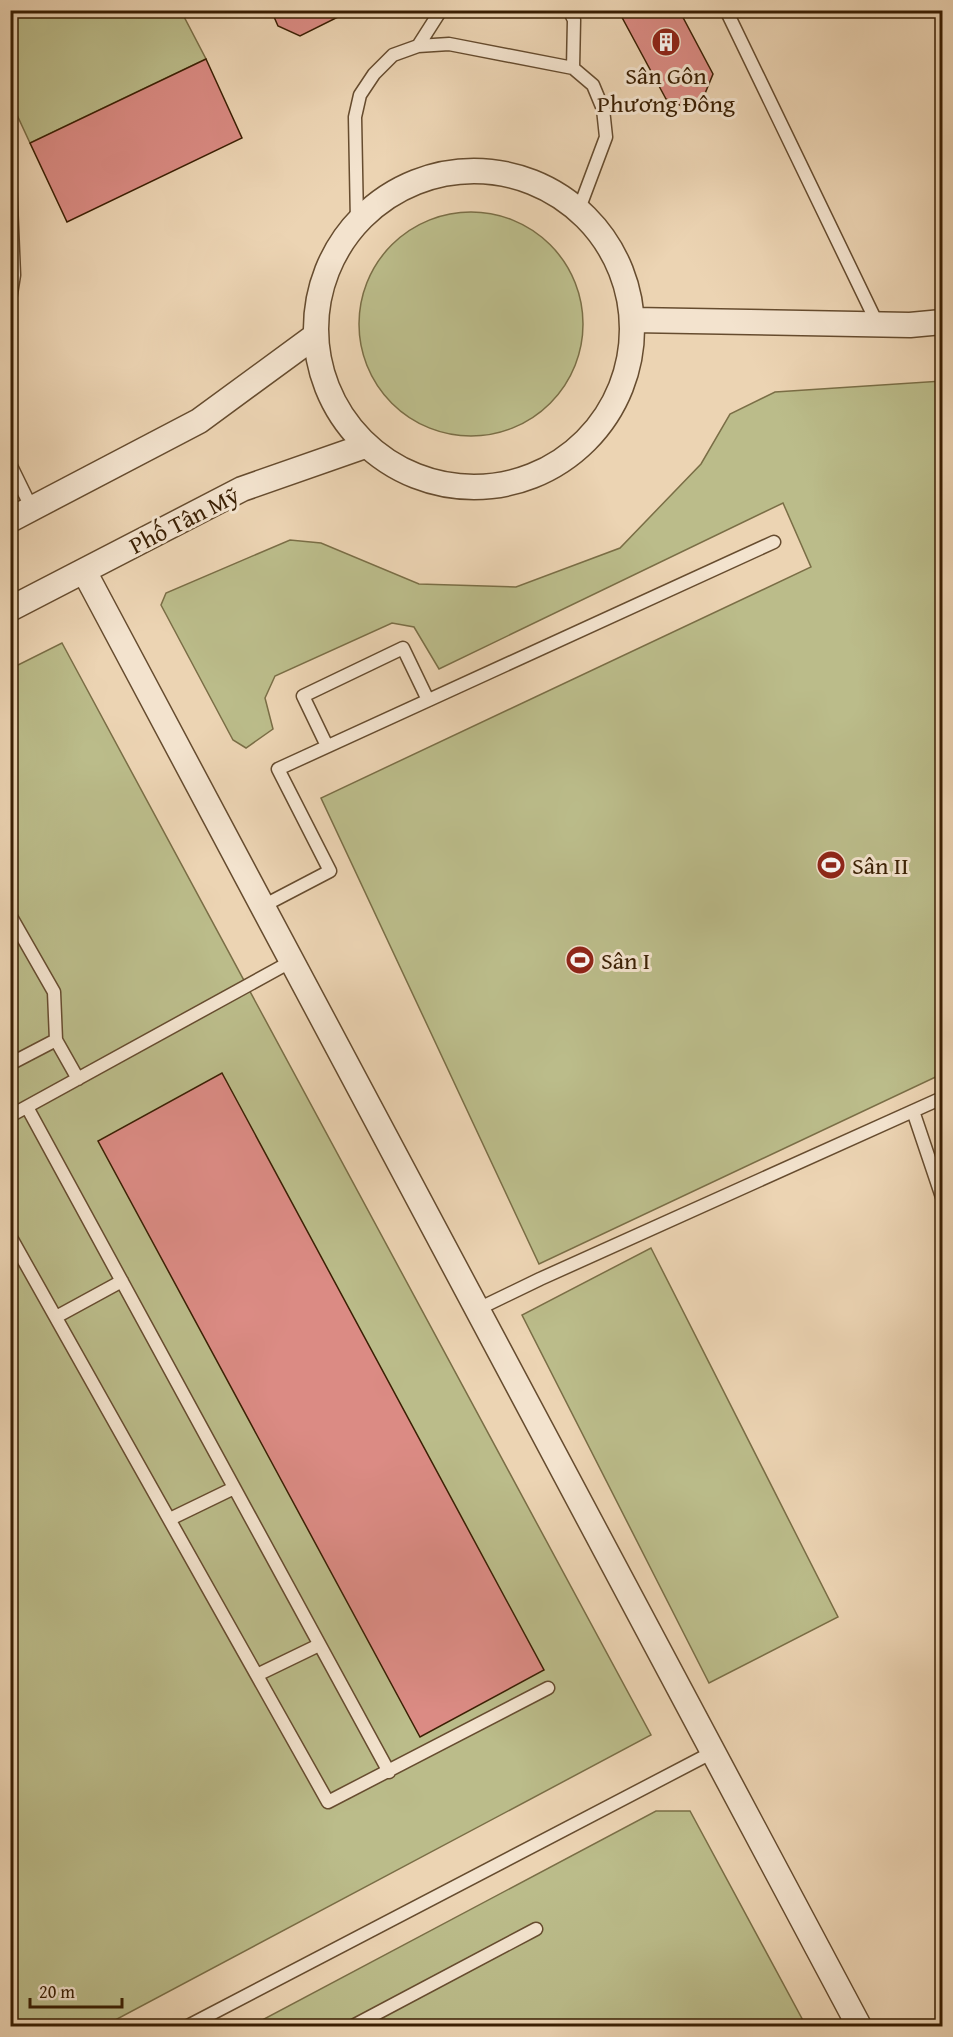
<svg xmlns="http://www.w3.org/2000/svg" width="953" height="2037" viewBox="0 0 953 2037" font-family="'Gentium Book Plus',serif">
  <rect width="100%" height="100%" fill="#ecd4b3"/>
  <filter id="stains"><feTurbulence type="fractalNoise" baseFrequency=".00333" numOctaves="4"/><feColorMatrix values="0 0 0 0 .2 0 0 0 0 .09 0 0 0 0 .02 0 0 0 .5 -.17"/></filter>
  <radialGradient id="worn" r=".72"><stop offset=".6" stop-color="#630" stop-opacity="0"/><stop offset="1" stop-color="#630" stop-opacity=".3"/></radialGradient>
  <path fill="#bbbc8a" stroke="#7a6e46" stroke-width="1.5" d="M 10,11 L 181,11 L 206,59 L 30,143 L 11,102 Z
    M359 324a112 112 0 1 1 224 0a112 112 0 1 1-224 0Z
    M 942,381 L 942,1074 L 539,1264 L 321,798 L 811,567 L 783,503 L 439,669 L 414,627 L 392,623 L 275,676 L 265,698 L 273,729 L 246,748 L 233,740 L 161,605 L 166,593 L 290,540 L 321,543 L 419,584 L 516,587 L 620,548 L 701,464 L 730,414 L 775,392 Z
    M 62,643 L 651,1735 L 104,2026 L 11,2026 L 10,669 Z
    M 651,1248 L 838,1617 L 709,1683 L 522,1315 Z
    M 656,1811 L 690,1811 L 806,2026 L 251,2026 Z"/>
  <path fill="#db8b84" stroke="#3a1f03" stroke-width="1.5" d="M 271,10 L 352,10 L 300,36 L 278,26 Z
    M 618,10 L 679,10 L 713,74 L 704,96 L 684,107 L 666,99 Z
    M 206,59 L 242,138 L 67,222 L 30,143 Z
    M 222,1073 L 544,1670 L 420,1737 L 98,1141 Z"/>
  <g fill="none" stroke-linecap="round" stroke-linejoin="round">
    <g stroke="#664c2f" stroke-width="15">
      <path id="lane" d="M 569,10 L 574,20 L 573,68
        M 726,10 L 878,325
        M 418,46 L 441,10
        M 10,180 L 14,275 L 10,300
        M 357,222 L 355,117 L 360,95 L 374,74 L 393,55 L 418,46 L 449,44 L 573,68 L 593,85 L 603,109 L 606,137 L 579,209
        M 10,464 L 32,509
        M 327,746 L 303,696 L 403,648 L 428,700
        M 263,906 L 330,871 L 278,769 L 774,542
        M 10,915 L 54,992 L 56,1040 L 78,1079
        M 10,1064 L 56,1040
        M 27,1107 L 389,1772
        M 913,1111 L 942,1197
        M 10,1116 L 292,961
        M 10,1236 L 328,1802 L 548,1688
        M 478,1309 L 540,1279 L 942,1098
        M 56,1317 L 122,1281
        M 170,1519 L 234,1488
        M 257,1675 L 319,1645
        M 188,2026 L 713,1752
        M 353,2026 L 536,1929"/>
    </g>
    <g stroke="#664c2f" stroke-width="27">
      <path id="street" d="M316 329a158 158 0 1 1 316 0a158 158 0 1 1-316 0Z
        M 633,320 L 910,325 L 942,322
        M 10,520 L 199,421 L 315,336
        M 84,571 L 859,2026
        M 10,609 L 242,489 L 365,446"/>
    </g>
    <use href="#lane" stroke="#f3e3ce" stroke-width="12"/>
    <use href="#street" stroke="#f3e3ce" stroke-width="24"/>
  </g>
  <defs>
    <g id="building-disc" transform="scale(1.5)"><circle r="9.5" fill="#8f2418" stroke="#f3e3ce"/><path d="M-4-6H4V6H1V3H-1V6H-4ZM-2.5-4.3h1.7v1.8h-1.7ZM.8-4.3h1.7v1.8H.8ZM-2.5-1h1.7V.8h-1.7ZM.8-1h1.7V.8H.8Z" fill="#fff"/></g>
    <g id="stadium-disc" transform="scale(1.5)"><circle r="9.5" fill="#8f2418" stroke="#f3e3ce"/><path d="M0-5a6.5 5 0 1 0 0 10a6.5 5 0 1 0 0-10ZM-3.5-1.8h7v3.6h-7Z" fill="#fff"/></g>
  </defs>
  <g fill-rule="evenodd">
    <use href="#building-disc" x="666" y="42"/>
    <use href="#stadium-disc" x="831" y="865"/>
    <use href="#stadium-disc" x="580" y="960"/>
  </g>
  <g text-anchor="middle" dominant-baseline="central" stroke-width="6" stroke-linejoin="round" paint-order="stroke">
    <g font-size="24" fill="#3a1f03" stroke="#f3e3ce" text-anchor="start">
      <text x="666" y="75" text-anchor="middle">Sân Gôn<tspan x="666" dy="28">Phương Đông</tspan></text>
      <text x="852" y="865">Sân II</text>
      <text x="601" y="960">Sân I</text>
    </g>
    <g font-size="24" fill="#3a1f03" stroke="#f3e3ce">
      <text transform="translate(184 520) rotate(-27)">Phố Tân Mỹ</text>
    </g>
  </g>
  <rect width="953" height="2037" fill="none" stroke="#ecd4b3" stroke-width="36"/>
  <rect x="12" y="12" width="929" height="2013" fill="none" stroke="#3a1f03" stroke-width="3"/>
  <rect x="18" y="18" width="917" height="2001" fill="none" stroke="#3a1f03" stroke-width="1.5"/>
  <path d="M30 1998v9h92v-9" fill="none" stroke="#3a1f03" stroke-width="3"/>
  <text x="39" y="1998" font-size="18" fill="#3a1f03" stroke="#f3e3ce" stroke-width="4.5" paint-order="stroke">20 m</text>
  <rect width="100%" height="100%" filter="url(#stains)"/>
  <rect width="100%" height="100%" fill="url(#worn)"/>
</svg>
